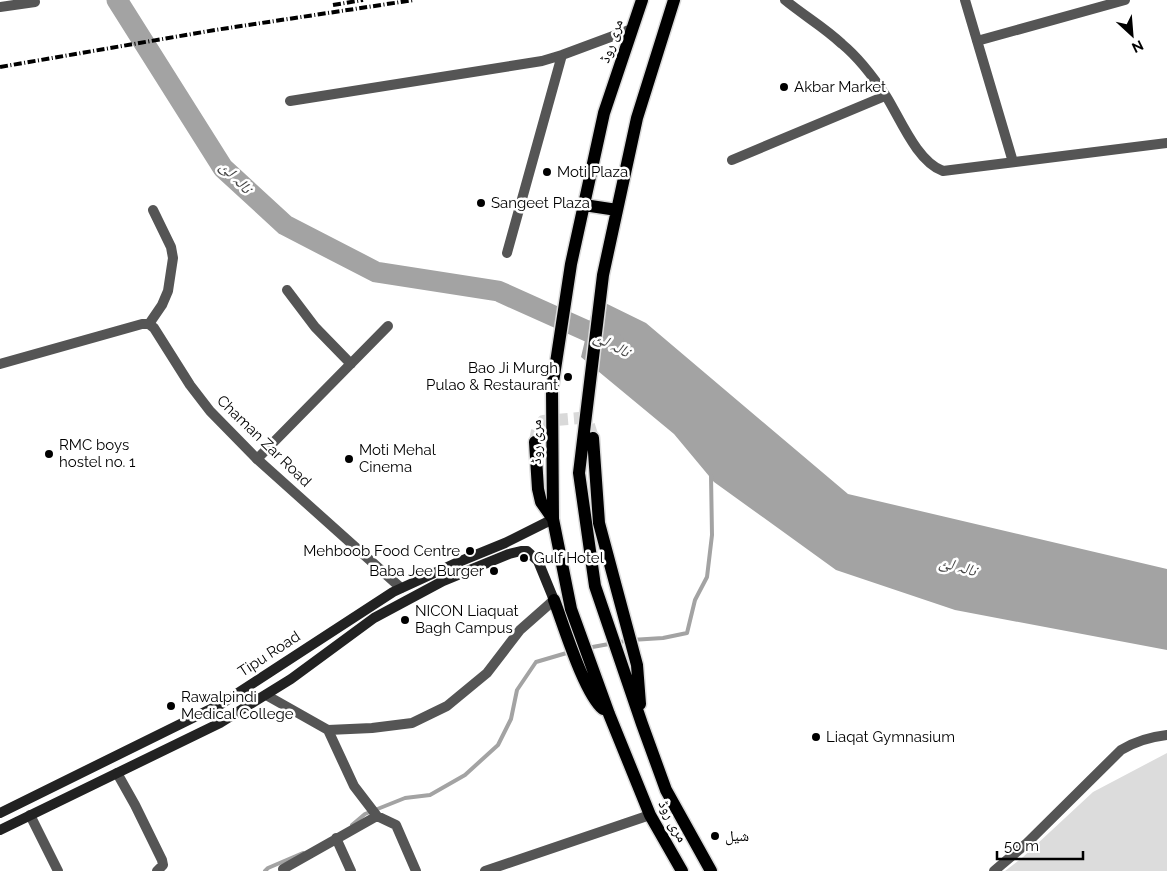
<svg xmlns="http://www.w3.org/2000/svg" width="1167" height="871" viewBox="0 0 1167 871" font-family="Raleway,'Noto Naskh Arabic',sans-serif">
  <rect width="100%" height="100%" fill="#fff"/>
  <path fill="#dcdcdc" d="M 1167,753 L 1167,871 L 1005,871 L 1023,857 L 1093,792 Z"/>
  <path fill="#a3a3a3" d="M 595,298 L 646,323 L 848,494 L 1167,569 L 1167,650 L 955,610 L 836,570 L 714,482 L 674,434 L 581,357 Z"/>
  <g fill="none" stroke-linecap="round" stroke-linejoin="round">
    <path stroke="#a3a3a3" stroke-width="4" d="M 587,648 L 631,640 L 663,638 L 687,633 L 695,600 L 707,577 L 712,535 L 711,475
      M 352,825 L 365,814 L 405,798 L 430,795 L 465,775 L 498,745 L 511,719 L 517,690 L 536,662 L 570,652
      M 265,871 L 268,868 L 303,853"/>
    <path stroke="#a3a3a3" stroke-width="21" d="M 117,0 L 223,168 L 285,225 L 376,272 L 498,291 L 614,343"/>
    <path stroke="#d9d9d9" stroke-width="12" stroke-dasharray="12 6" stroke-linecap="butt" d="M 535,442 L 537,430 L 543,421 L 579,418 L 588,422 L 593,438"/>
    <g stroke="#dbdbdb" stroke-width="15">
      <path id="primary" d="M 642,0 L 604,113 L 571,264 L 552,389 L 553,519 L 571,609 L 609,714 L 650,815 L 682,871
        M 674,0 L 637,118 L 603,275 L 579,473 L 595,586 L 642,724 L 666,790 L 711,871
        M 584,205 L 617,210
        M 593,438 L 599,523 L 637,665 L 640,704
        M 535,442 L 538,489 L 541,502 L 553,519
        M 554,600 C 564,626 584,693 603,709"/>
    </g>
    <path stroke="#555" stroke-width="10" d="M 965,0 L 1013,162
      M 0,7 L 35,2
      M 977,41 L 1125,0
      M 290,101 L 542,61 L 562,55 L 632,29
      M 732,160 L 885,96
      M 507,253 L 562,55
      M 287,290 L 315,327 L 351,364
      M 149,324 L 162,305 L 168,291 L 173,258 L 171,247 L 153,210
      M 257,459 L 388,326
      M 266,695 L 328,730 L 372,728 L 412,723 L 447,706 L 487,673 L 520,630 L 554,600
      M 328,730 L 354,786 L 377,816 L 396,825 L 416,871
      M 117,773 L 135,805 L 162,860 L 163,865 L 157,871
      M 30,815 L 58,871
      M 336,838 L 351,871
      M 283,869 L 377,816
      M 485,871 L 650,815
      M 994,871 L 1027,843 L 1121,750 C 1136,741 1149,737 1167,735"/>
    <path stroke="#555" stroke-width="10" d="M 785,0 C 803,15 824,27 842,44 C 859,58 874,78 886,96 C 900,118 917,162 943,171 L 1167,143
      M 0,364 L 142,324 L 149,324 L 154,328 L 190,385 L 210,411 L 257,459 L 401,588"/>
    <path stroke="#222" stroke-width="10" d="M 0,813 L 221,704 L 393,592 L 456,563 L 505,543 L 553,519
      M 0,830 L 220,723 L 291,679 L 374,618 L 443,581 L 509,554 L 521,551 L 527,551 L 538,561 L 554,600"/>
    <use href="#primary" stroke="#000" stroke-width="12"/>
    <path stroke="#000" stroke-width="4" stroke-dasharray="8 2.5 1 2.5" stroke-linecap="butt" d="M 333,5 L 363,0
      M 0,67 L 215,30 L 414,0"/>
  </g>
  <g fill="#000" stroke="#fff" stroke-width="2">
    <circle cx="784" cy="87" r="5"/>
    <circle cx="547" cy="172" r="5"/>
    <circle cx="481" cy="203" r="5"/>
    <circle cx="568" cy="377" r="5"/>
    <circle cx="49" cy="454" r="5"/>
    <circle cx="349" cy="459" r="5"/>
    <circle cx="470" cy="551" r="5"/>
    <circle cx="524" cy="558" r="5"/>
    <circle cx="494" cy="571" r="5"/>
    <circle cx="405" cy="620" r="5"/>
    <circle cx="171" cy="706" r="5"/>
    <circle cx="816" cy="737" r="5"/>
    <circle cx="715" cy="836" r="5"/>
  </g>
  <g text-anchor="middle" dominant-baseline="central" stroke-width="5" stroke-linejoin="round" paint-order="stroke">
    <g font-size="15" fill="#000" stroke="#fff">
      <text transform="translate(611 41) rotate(-71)">مری روڈ</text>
      <text transform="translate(264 441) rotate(44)">Chaman Zar Road</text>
      <text transform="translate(536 442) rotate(-90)">مری روڈ</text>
      <text transform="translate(269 654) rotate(-33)">Tipu Road</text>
      <text transform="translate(673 821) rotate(62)">مری روڈ</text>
    </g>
    <g font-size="15" fill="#000" stroke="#fff" text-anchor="start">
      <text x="794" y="87">Akbar Market</text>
      <text x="557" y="172">Moti Plaza</text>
      <text x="491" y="203">Sangeet Plaza</text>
      <text x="558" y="368" text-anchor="end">Bao Ji Murgh<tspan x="558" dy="17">Pulao &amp; Restaurant</tspan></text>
      <text x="59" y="445">RMC boys<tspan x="59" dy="17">hostel no. 1</tspan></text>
      <text x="359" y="450">Moti Mehal<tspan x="359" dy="17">Cinema</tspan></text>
      <text x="460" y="551" text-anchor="end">Mehboob Food Centre</text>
      <text x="534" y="558">Gulf Hotel</text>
      <text x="484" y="571" text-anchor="end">Baba Jee Burger</text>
      <text x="415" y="611">NICON Liaquat<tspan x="415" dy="17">Bagh Campus</tspan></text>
      <text x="181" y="697">Rawalpindi<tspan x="181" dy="17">Medical College</tspan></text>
      <text x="826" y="737">Liaqat Gymnasium</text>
      <text x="725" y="836">شیل</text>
    </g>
    <g font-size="16" font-style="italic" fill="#444" stroke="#fff">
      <text transform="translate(236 177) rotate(46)">نالہ لئ</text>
      <text transform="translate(612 344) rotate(27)">نالہ لئ</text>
      <text transform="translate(958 566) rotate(15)">نالہ لئ</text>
    </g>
  </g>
  <g transform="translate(1132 35) rotate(154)" stroke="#ffffff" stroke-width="4" paint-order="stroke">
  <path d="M0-4L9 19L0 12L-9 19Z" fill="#000000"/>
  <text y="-8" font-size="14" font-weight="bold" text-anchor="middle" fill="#000000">N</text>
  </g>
  <path d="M997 851v8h86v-8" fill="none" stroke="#000000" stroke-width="2.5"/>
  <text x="1004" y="851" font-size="15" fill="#000000" stroke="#ffffff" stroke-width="4" paint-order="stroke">50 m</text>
</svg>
